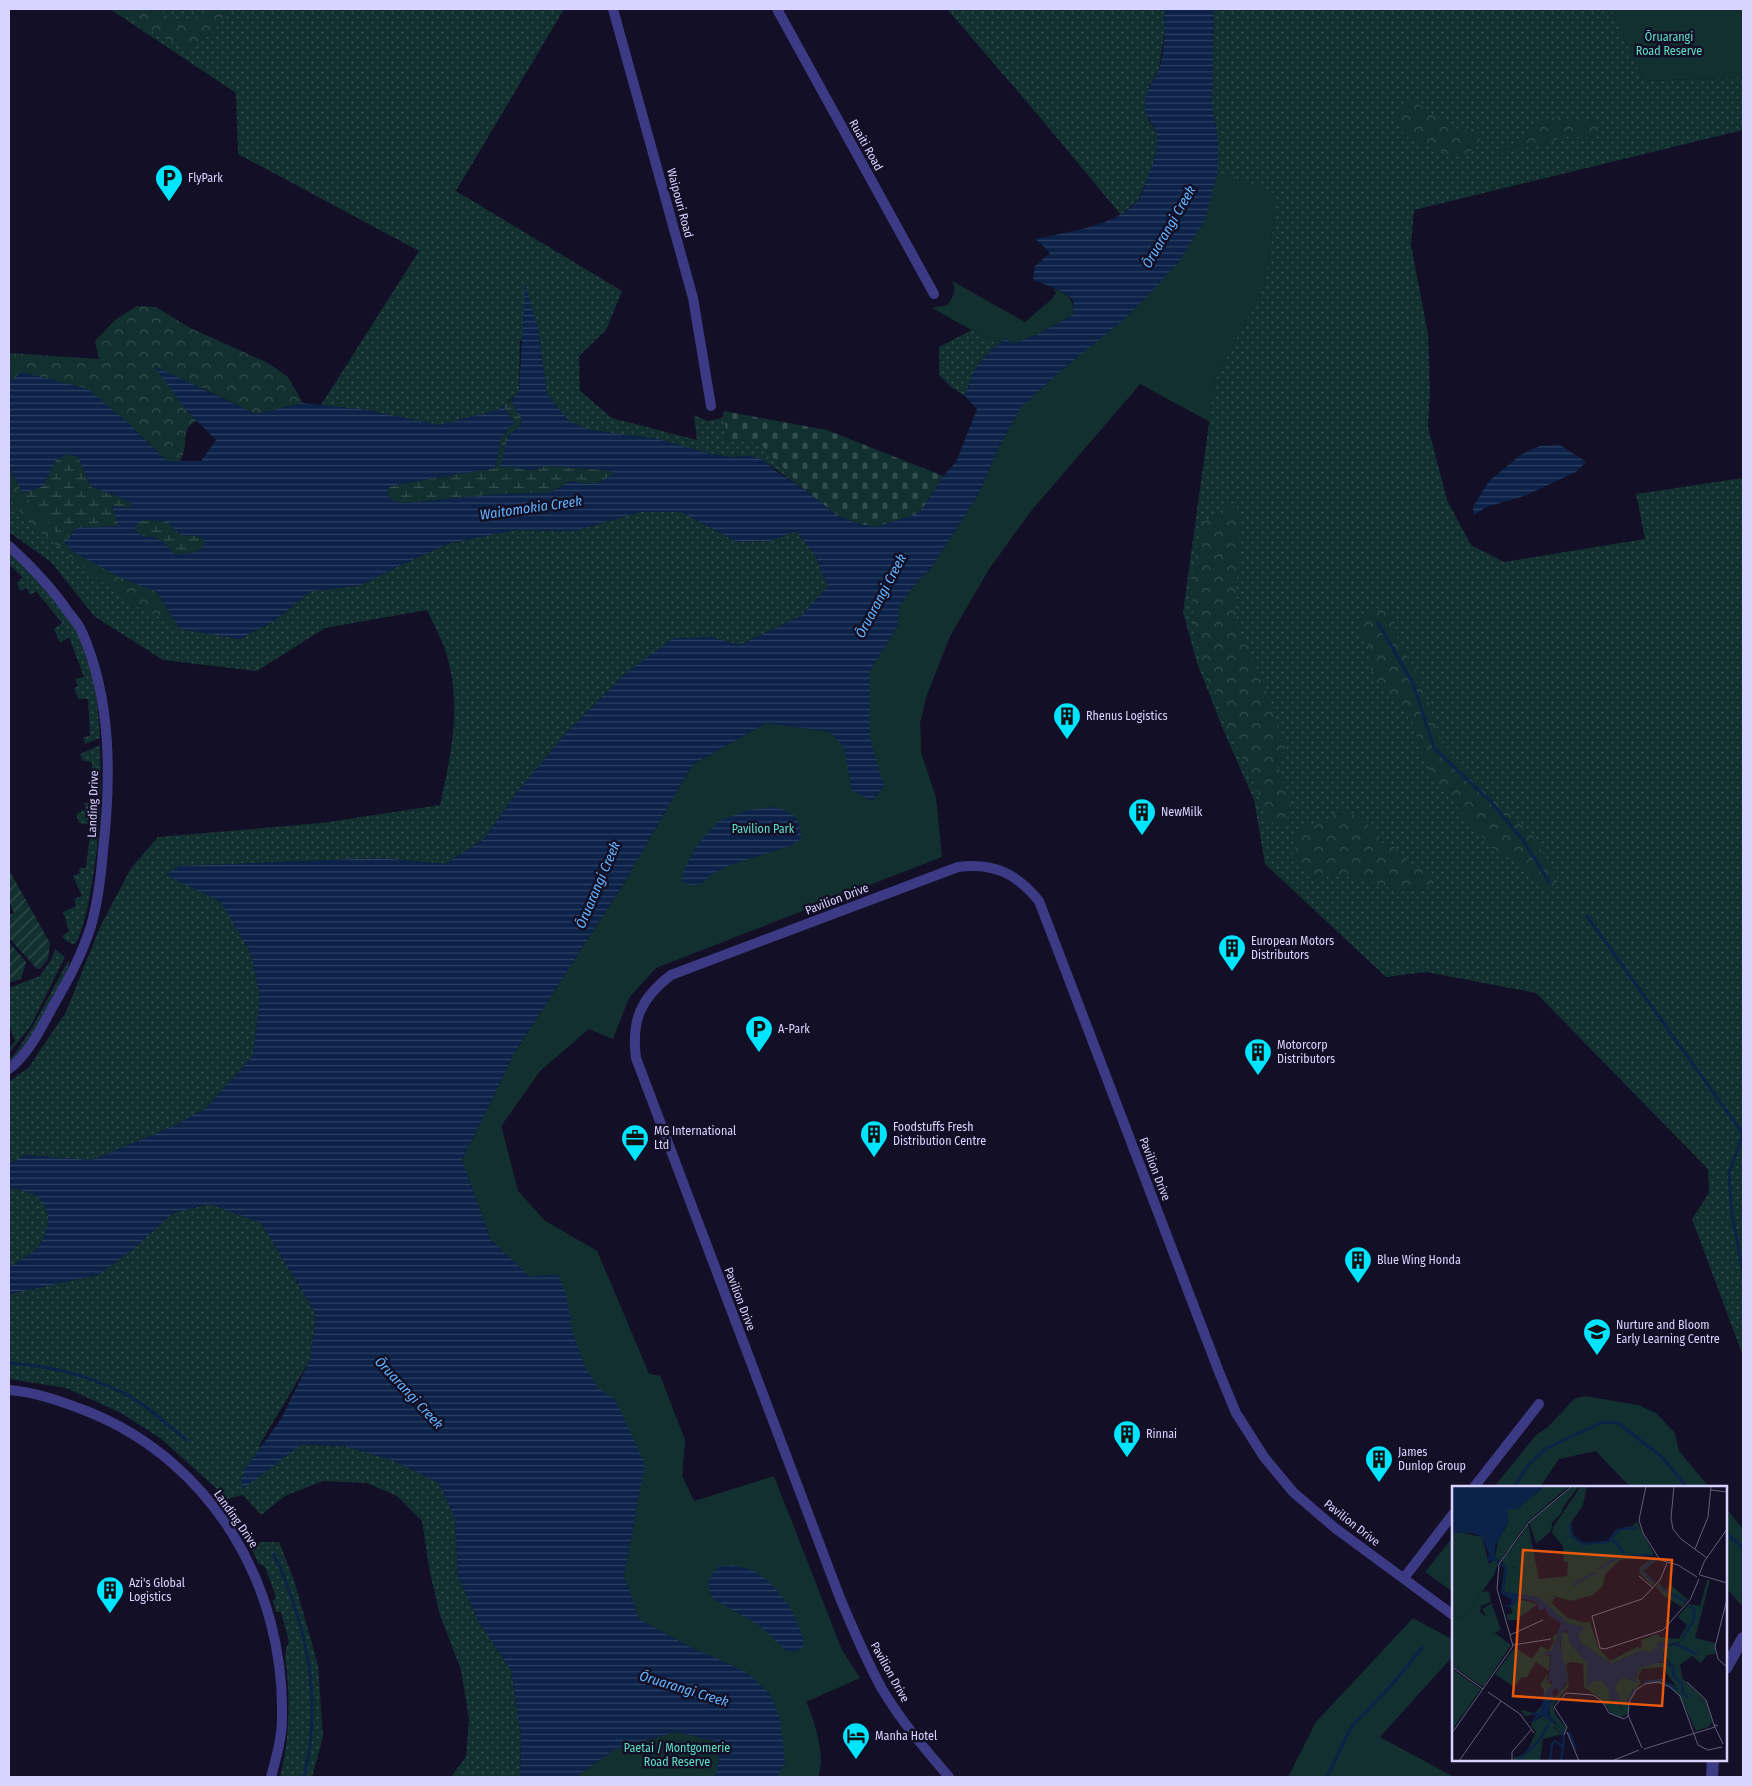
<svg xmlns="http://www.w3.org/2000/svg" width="1752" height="1786" viewBox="0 0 1752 1786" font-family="'Fira Sans Condensed',sans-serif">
  <defs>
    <pattern id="grass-dots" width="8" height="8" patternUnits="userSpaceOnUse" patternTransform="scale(1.25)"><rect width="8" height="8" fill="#12302f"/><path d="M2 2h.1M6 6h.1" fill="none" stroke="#344d4e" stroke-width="1.8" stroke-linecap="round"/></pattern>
    <pattern id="forest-crowns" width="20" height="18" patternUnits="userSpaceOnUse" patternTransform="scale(1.25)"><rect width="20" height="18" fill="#12302f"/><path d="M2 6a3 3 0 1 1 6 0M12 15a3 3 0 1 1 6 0" fill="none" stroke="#344d4e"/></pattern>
    <pattern id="wetland-marsh" width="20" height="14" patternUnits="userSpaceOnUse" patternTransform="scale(1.25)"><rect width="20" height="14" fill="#12302f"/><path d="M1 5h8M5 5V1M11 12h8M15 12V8" fill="none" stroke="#344d4e"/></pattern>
    <pattern id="cemetery-stones" width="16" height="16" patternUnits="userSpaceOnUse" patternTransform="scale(1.25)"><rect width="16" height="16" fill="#12302f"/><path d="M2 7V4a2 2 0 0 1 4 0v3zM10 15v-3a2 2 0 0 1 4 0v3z" fill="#344d4e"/></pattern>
    <pattern id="garden-furrows" width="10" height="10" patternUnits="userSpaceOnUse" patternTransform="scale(1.25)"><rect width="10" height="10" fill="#12302f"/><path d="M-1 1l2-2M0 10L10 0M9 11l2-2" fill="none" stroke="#344d4e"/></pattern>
    <pattern id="water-rules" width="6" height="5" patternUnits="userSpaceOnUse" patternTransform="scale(1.25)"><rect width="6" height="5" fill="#0c2248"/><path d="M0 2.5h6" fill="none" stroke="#2f4163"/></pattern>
  </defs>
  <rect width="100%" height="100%" fill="#130f26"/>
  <path fill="url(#grass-dots)" d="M 110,9 L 564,9 L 456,191 L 622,291 L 606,330 L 579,356 L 580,391 L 612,418 L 697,440 L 694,415 L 708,421 L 722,418 L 724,411 L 727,442 L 751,442 L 762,446 L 805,490 L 761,459 L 750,456 L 732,457 L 710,454 L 658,439 L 590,430 L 570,422 L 547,394 L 538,329 L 520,341 L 519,392 L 498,410 L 439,425 L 367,410 L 321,405 L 419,251 L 238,154 L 236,93 Z
    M 947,9 L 1164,9 L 1165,29 L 1159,69 L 1148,89 L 1147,117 L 1157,133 L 1157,150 L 1151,171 L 1138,200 L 1121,215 L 1043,121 Z
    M 1214,9 L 1611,9 L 1644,81 L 1743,77 L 1743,130 L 1414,210 L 1411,245 L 1428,334 L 1430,391 L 1428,427 L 1447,500 L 1471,545 L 1504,562 L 1645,539 L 1636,494 L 1743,478 L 1743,1356 L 1692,1219 L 1709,1193 L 1708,1169 L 1536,993 L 1426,972 L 1386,977 L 1265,864 L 1254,800 L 1223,729 L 1197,663 L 1183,612 L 1215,380 L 1265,284 L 1274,220 L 1274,196 L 1141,383 L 1030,512 L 989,569 L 950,636 L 926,697 L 920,723 L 921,752 L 742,880 L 540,1071 L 501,1126 L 518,1191 L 545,1221 L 597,1251 L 649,1374 L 660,1376 L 685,1440 L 682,1476 L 694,1501 C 714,1536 733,1570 753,1604 C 777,1646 833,1729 818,1777 L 778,1777 L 785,1762 L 462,1160 L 870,671 L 897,627 L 1218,141 L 1212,104 Z
    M 972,330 L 993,342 L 1005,339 C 981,357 974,367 965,396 L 951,387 L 939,375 L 939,347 Z
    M 9,497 L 30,524 L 180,629 L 240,639 L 274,621 L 311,591 L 359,586 L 397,567 L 450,543 L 516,530 L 574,531 L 640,512 L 681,512 L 737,542 L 770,541 L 796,531 L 815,555 L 828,586 L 801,616 L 740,645 L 711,637 L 627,672 L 566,733 L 514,796 L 485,838 L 446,864 L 380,858 L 179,866 L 167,875 L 221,901 L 251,954 L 260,997 L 253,1056 L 206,1108 L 174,1126 L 92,1160 L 24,1155 L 9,1164 L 9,1082 L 29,1067 L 66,1012 L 100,927 L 131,868 L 158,837 L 322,823 L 440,805 C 451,754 461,711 448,659 C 444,643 434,625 427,610 L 325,628 L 257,671 L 163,660 L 94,616 L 51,562 L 9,532 Z
    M 9,551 C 36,576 73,616 86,651 C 96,679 98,708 100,738 L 85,744 L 83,737 L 90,736 L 88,699 L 79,699 L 74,688 L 78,686 L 75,679 L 84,677 L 69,637 L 60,643 L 54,629 L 62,623 L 36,591 L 30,595 L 27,588 L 20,591 L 17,583 L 22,577 L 9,564 Z
    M 100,745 C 102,792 100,837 92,883 C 88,904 85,924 76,943 L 72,944 L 65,940 L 62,936 L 69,931 L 63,912 L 76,906 L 74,899 L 82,896 L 73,876 L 80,873 L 79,868 L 86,868 L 91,825 L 79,823 L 76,814 L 86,809 L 84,803 L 91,802 L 92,762 L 83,761 L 80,754 Z
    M 55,949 L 65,957 L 30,1027 L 9,1053 L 9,1048 L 15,1041 L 9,1025 L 9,988 L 40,976 L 51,960 Z
    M 68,961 L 70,962 C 56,998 35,1034 9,1064 L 9,1059 L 14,1055 L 33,1026 Z
    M 9,1187 C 17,1189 27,1191 35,1195 C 54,1207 50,1231 38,1247 C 32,1255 17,1261 9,1267 Z
    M 210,1204 L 261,1223 L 316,1314 L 310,1360 L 259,1446 L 264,1450 L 302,1444 L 344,1446 L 392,1460 L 439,1483 L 455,1518 L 458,1576 L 480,1624 L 511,1670 L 521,1734 L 520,1777 L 451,1777 L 466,1757 L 469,1719 L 461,1670 L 440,1615 L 430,1573 L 422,1521 L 397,1496 L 367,1483 L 323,1481 L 285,1496 L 261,1515 L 243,1495 L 228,1499 L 160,1438 L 121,1413 L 66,1388 L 9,1379 L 9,1294 L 98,1275 L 132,1250 L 173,1213 Z
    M 261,1542 L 279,1542 L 294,1580 L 318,1665 L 323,1737 L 312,1777 L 280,1777 C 289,1741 290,1709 287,1672 C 286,1662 283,1651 289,1642 L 281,1612 L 276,1612 L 273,1601 L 276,1597 L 265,1567 L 258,1563 L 251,1547 Z"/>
  <path fill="url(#forest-crowns)" d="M 112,9 L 159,9 L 169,18 L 193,20 L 209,9 L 228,9 L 211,36 L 202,38 L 189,51 Z
    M 1412,100 L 1460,132 L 1477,127 L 1480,141 L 1467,155 L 1453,156 L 1404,136 L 1395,116 Z
    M 1559,117 L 1593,121 L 1599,129 L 1591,138 L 1564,137 L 1545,143 L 1498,154 L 1533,129 L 1542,119 Z
    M 137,306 L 156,307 L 190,328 L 268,363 L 288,377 L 303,403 L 256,414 L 202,388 L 186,410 L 197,421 C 179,428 190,445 180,461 L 167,461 L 127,422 L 9,383 L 9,353 L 99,359 L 95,341 L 115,320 Z
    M 9,467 L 22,492 L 119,577 L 157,592 L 180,629 L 172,623 L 129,603 L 30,524 L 9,497 Z
    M 1236,501 L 1240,526 L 1239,558 L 1235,596 L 1237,625 L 1264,684 L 1277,723 L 1286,744 L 1278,767 L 1292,809 L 1284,824 L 1265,822 L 1261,800 L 1254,784 L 1204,674 L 1194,634 L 1191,580 L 1202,523 Z
    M 1373,608 L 1388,609 L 1395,615 L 1394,625 L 1399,644 L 1419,676 L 1442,742 L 1478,783 L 1501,803 L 1533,836 L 1558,880 L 1552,889 L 1543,888 L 1533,881 L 1512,860 L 1491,847 L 1463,814 L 1432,775 L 1422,753 L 1412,721 L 1380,688 L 1371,669 L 1370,649 L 1361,634 L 1362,616 L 1365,611 Z
    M 1346,812 L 1362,818 L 1382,843 L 1392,845 L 1413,866 L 1430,871 L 1433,875 L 1430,887 L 1411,891 L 1396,889 L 1336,874 L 1317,879 L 1306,875 L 1292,853 L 1297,844 L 1296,836 L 1308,825 L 1327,820 L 1335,813 Z"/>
  <path fill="url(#wetland-marsh)" d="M 511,400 L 522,419 L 519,427 L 508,436 L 529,470 L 548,466 L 606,470 L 615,473 C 596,486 593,486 571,481 L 549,493 L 500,494 L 403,503 L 392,500 L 387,494 L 389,487 L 405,483 L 495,468 L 501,439 L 514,422 L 503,406 Z
    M 67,453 L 78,457 L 91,487 L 117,496 L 132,504 L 128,508 L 112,506 L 119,526 L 76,528 L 65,543 L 22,492 L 24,493 L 43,486 L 56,460 Z
    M 148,520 L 167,521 L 181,535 L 197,536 L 204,539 L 205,544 C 198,555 187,554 175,554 C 170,550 165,542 160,540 C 148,534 143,541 135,529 C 137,521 141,521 148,520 Z"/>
  <path fill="url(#cemetery-stones)" d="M 724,411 L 827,430 L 943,476 L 923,508 L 914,515 L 876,527 L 860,524 L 838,516 L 805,490 L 762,446 L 751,442 L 727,442 Z"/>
  <path fill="#12302f" d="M 1611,9 L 1743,9 L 1743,77 L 1644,81 Z
    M 1218,172 L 1274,193 L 1274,220 L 1265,284 L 1215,380 L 1210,422 L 1140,384 L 1030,512 L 989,569 L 950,636 L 926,697 L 920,723 L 921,752 L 936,797 L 942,857 L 656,968 L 629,998 L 613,1039 L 589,1029 L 540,1071 L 501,1126 L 518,1191 L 545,1221 L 597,1251 L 649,1374 L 660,1376 L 685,1440 L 682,1476 L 694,1501 L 774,1476 L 842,1650 L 860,1678 L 806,1702 C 814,1727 826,1751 818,1777 L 778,1777 L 785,1762 L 780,1718 L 745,1671 L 690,1647 L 639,1619 L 624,1576 L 645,1464 L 615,1399 L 598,1388 L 584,1364 L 573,1334 L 566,1294 L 529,1276 L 491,1240 L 462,1160 L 515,1052 L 627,878 L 692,765 L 766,723 L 830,732 L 844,747 L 852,791 L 872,801 L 884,786 L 870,739 L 870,671 L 897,627 L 900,606 L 912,588 L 931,568 L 978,495 L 999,447 L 1021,407 L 1062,370 L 1121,322 L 1151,292 L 1205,220 Z
    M 952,281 L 1025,322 L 1052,299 L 1056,293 L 1053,288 C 1069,296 1072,295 1074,314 L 1037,335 L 1015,343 L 1005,339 L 993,342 L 932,308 L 947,305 C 953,297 957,291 952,281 Z
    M 1585,1396 L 1638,1405 L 1656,1413 L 1675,1433 L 1679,1451 L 1709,1487 L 1630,1487 L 1596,1451 L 1559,1459 L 1540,1487 L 1494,1487 L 1536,1435 L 1548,1427 L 1574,1399 Z
    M 1726,1508 L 1743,1529 L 1742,1606 L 1726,1588 Z
    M 1453,1537 L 1453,1592 L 1425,1572 Z
    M 1413,1618 L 1453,1640 L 1453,1656 L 1380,1737 L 1454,1777 L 1288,1777 L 1316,1722 Z
    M 676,1732 L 715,1741 L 719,1762 L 715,1777 L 576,1777 L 615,1749 Z"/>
  <path fill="url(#garden-furrows)" d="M 9,870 L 50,943 L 48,959 L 40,969 L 37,969 L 9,938 L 9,915 L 14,913 L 9,901 Z
    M 9,942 L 26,962 L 21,979 L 9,983 Z"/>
  <path fill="url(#water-rules)" fill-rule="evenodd" d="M 1164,9 L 1214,9 L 1212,104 L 1218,141 L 1218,172 L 1205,220 L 1179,262 L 1151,292 L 1121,322 L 1062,370 L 1021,407 L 999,447 L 978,495 L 931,568 L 912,588 L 900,606 L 897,627 L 870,671 L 870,739 L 884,786 L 872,801 L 852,791 L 844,747 L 830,732 L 766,723 L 692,765 L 627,878 L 515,1052 L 462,1160 L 491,1240 L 529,1276 L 558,1275 L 566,1294 L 573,1334 L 584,1364 L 598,1388 L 615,1399 L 645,1464 L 624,1576 L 639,1619 L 690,1647 L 745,1671 L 770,1694 L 780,1718 L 785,1762 L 778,1777 L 715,1777 L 719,1760 L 715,1741 L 676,1732 L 615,1749 L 576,1777 L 520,1777 L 521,1734 L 511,1670 L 480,1624 L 458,1576 L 455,1518 L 439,1483 L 392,1460 L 344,1446 L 302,1444 L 243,1489 L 241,1480 L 245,1469 L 281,1419 L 310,1360 L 316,1314 L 261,1223 L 210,1204 L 173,1213 L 132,1250 L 98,1275 L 9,1294 L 9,1267 C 17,1261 32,1255 38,1247 C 50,1231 54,1207 35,1195 C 27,1191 17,1189 9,1187 L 9,1164 L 24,1155 L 92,1160 L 174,1126 L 206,1108 L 253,1056 L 260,997 L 251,954 L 221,902 L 166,875 L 179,866 L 380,858 L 446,864 L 485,838 L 514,796 L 566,733 L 627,672 L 674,638 L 711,637 L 740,645 L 801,616 L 828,586 L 815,555 L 796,531 L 770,541 L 737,542 L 681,512 L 640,512 L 574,531 L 516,530 L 450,543 L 397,567 L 359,586 L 311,591 L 274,621 L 240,639 L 180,629 L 157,592 L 119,577 L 70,550 L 65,543 L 76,528 L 119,526 L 112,506 L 128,508 L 132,504 L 117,496 L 91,487 L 78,457 L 68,454 L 56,460 L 43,486 L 24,493 L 22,492 L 9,467 L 9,383 L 21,372 L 88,389 L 127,422 L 167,461 L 201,461 L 216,440 L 186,410 L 154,366 L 256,414 L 303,403 L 367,410 L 439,425 L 498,410 L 503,406 L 514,422 L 501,439 L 495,468 L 405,483 L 389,487 L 387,494 L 392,500 L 403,503 L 500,494 L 549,493 L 571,481 C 591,485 599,486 614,473 L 606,470 L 548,466 L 529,470 L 500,466 L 508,436 L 519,427 L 522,419 L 511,400 L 519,392 L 525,283 L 538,329 L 547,394 L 570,422 L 590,430 L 658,439 L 710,454 L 732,457 L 750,456 L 761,459 L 777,472 L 805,490 L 838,516 L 860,524 L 876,527 L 914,515 L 923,508 L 943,476 L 956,462 L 977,409 L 965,396 C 974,367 981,357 1005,339 L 1015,343 L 1037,335 L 1074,314 C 1073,310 1074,305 1073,301 C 1070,292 1043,285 1033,279 L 1035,266 L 1050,253 L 1036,239 C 1066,232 1118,226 1138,200 C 1143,194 1145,183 1148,176 C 1154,163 1158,149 1157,135 C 1156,125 1144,118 1145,104 C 1145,91 1154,81 1159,69 C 1165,53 1165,26 1164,9 ZM 148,520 L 166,521 L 181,535 L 197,536 L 204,539 L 205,544 C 198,555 187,554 175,554 C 170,550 165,542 160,540 C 149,534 143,541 135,529 C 137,521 141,521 148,520 Z
    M 1560,445 L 1586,462 L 1576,472 L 1524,496 L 1486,507 L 1474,515 L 1473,507 L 1489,481 L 1522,454 L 1540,446 Z
    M 777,807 C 795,814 801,818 801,839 L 790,846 L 730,865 L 711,875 L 701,884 L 690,885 L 682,881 L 683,872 L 697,845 L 719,821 L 748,810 Z
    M 732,1565 C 738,1567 746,1568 752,1570 C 776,1582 803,1620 804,1647 L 795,1652 L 786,1651 L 760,1626 L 712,1598 C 707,1582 707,1579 718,1567 Z"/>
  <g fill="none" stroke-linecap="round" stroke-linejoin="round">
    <path stroke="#0c2248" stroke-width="3" d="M 1378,623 L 1413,684 L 1434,748 L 1490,801 L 1523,840 L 1549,882
      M 1587,916 L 1743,1134 L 1729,1173 L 1732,1215 L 1743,1272
      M 9,1363 C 53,1366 101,1378 139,1402 C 156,1414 171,1428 187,1440
      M 1514,1487 L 1528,1465 L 1547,1448 L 1603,1422 L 1618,1423 L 1662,1457 L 1687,1487
      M 1726,1533 L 1743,1548
      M 274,1554 C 307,1627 323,1698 304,1777
      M 1327,1777 L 1351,1727 L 1389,1688 L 1422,1648"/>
    <path stroke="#3d3a85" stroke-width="10" d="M 613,9 L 693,298 L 711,406
      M 777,9 L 934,294
      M 9,546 C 32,567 52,588 69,613 C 74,619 79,625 82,632 C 112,700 111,779 103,851 C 101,876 98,902 91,926 C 82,955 67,982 52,1008 C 40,1030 29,1053 9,1069
      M 9,1390 C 36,1392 63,1402 89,1412 C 212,1462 285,1586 282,1718 C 282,1738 276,1758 271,1777
      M 1474,1487 L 1539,1404
      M 1404,1578 L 1453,1514
      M 949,1777 C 925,1749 901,1721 882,1689 C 866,1660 853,1629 840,1598 L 636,1058 C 631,1020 641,998 671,975 L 958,867 C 994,862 1017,874 1039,901 L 1219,1372 L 1236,1413 L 1264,1457 L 1293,1492 L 1335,1528 L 1453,1615"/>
    <path stroke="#3d3a85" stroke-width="12" d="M 1726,1668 L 1743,1638
      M 1712,1777 L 1713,1760"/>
  </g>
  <defs>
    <g id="parking-pin" transform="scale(1.4375)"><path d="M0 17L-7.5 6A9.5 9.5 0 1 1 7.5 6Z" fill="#00e5ff" stroke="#130f26"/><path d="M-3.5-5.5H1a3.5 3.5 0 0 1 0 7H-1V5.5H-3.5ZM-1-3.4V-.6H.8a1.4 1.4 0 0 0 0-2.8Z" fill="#111"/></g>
    <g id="building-pin" transform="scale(1.4375)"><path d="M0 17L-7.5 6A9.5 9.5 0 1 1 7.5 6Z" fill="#00e5ff" stroke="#130f26"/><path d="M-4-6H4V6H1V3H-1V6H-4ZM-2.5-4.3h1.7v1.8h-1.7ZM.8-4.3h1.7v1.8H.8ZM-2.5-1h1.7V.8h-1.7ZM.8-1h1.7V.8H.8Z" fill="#111"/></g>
    <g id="office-pin" transform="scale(1.4375)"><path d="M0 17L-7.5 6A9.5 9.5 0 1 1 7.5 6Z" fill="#00e5ff" stroke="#130f26"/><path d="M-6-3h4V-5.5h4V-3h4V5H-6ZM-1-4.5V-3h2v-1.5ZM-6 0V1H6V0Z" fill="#111"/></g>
    <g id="school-pin" transform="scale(1.4375)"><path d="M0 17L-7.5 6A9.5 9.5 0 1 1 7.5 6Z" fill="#00e5ff" stroke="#130f26"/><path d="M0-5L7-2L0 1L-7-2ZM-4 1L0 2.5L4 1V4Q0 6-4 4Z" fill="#111"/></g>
    <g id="hotel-pin" transform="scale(1.4375)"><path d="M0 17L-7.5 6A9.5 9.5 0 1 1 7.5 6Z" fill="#00e5ff" stroke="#130f26"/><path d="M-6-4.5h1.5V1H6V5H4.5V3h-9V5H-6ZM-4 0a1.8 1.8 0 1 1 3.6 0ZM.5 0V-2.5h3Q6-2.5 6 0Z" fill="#111"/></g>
  </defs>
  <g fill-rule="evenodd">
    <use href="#parking-pin" x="169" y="178"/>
    <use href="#building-pin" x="1067" y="716"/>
    <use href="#building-pin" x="1142" y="812"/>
    <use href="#building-pin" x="1232" y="948"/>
    <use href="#parking-pin" x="759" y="1029"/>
    <use href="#building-pin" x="1258" y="1052"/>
    <use href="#building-pin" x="874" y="1134"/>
    <use href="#office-pin" x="635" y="1138"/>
    <use href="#building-pin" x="1358" y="1260"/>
    <use href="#school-pin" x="1597" y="1332"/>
    <use href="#building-pin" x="1127" y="1434"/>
    <use href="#building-pin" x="1379" y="1459"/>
    <use href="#building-pin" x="110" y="1590"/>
    <use href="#hotel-pin" x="856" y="1736"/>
  </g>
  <g text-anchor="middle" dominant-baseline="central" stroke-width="5" stroke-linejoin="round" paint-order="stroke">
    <g font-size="12" fill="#5fe0c0" stroke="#130f26">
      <text x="1669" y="37">Ōruarangi<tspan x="1669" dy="14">Road Reserve</tspan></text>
      <text x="763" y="829">Pavilion Park</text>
      <text x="677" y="1748">Paetai / Montgomerie<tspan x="677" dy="14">Road Reserve</tspan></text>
    </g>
    <g font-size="12" fill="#d9d4ff" stroke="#130f26">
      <text transform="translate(866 145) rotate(61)">Ruaiti Road</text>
      <text transform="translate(680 203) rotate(75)">Waipouri Road</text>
      <text transform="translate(93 804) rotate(-88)">Landing Drive</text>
      <text transform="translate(837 899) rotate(-21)">Pavilion Drive</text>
      <text transform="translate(1155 1169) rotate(69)">Pavilion Drive</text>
      <text transform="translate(740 1299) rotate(69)">Pavilion Drive</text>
      <text transform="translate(236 1519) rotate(55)">Landing Drive</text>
      <text transform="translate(1352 1523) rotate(38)">Pavilion Drive</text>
      <text transform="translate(890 1672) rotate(61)">Pavilion Drive</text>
    </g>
    <g font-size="12" fill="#d9d4ff" stroke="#130f26" text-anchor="start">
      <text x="188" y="178">FlyPark</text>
      <text x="1086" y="716">Rhenus Logistics</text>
      <text x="1161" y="812">NewMilk</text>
      <text x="1251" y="941">European Motors<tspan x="1251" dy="14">Distributors</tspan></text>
      <text x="778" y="1029">A-Park</text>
      <text x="1277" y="1045">Motorcorp<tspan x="1277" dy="14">Distributors</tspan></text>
      <text x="893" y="1127">Foodstuffs Fresh<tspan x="893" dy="14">Distribution Centre</tspan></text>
      <text x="654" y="1131">MG International<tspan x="654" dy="14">Ltd</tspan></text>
      <text x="1377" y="1260">Blue Wing Honda</text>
      <text x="1616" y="1325">Nurture and Bloom<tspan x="1616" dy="14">Early Learning Centre</tspan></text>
      <text x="1146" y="1434">Rinnai</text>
      <text x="1398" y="1452">James<tspan x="1398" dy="14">Dunlop Group</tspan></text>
      <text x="129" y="1583">Azi's Global<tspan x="129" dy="14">Logistics</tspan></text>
      <text x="875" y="1736">Manha Hotel</text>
    </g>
    <g font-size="14" font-style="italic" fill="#62b6ff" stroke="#130f26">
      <text transform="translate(1169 227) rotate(-60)">Ōruarangi Creek</text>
      <text transform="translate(531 508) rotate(-8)">Waitomokia Creek</text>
      <text transform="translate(881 596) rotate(-62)">Ōruarangi Creek</text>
      <text transform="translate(598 885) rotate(-67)">Ōruarangi Creek</text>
      <text transform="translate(409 1393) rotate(47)">Ōruarangi Creek</text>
      <text transform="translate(684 1689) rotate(17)">Ōruarangi Creek</text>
    </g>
  </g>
  <g transform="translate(1452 1486)">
    <rect width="275" height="275" fill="#130f26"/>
    <path d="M 93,0 L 117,0 L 76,35 L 56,65 L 49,49 L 55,40 L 55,23 L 65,23 ZM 121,0 L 127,0 L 100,36 L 99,44 L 84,57 L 77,36 ZM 129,0 L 135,0 L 131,19 L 119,37 L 121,49 L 131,57 L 156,55 L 164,43 L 180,40 L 185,36 L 202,69 L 168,74 L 153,88 L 151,100 L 141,109 L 119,115 L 88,106 L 114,131 L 135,138 L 137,144 L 129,147 L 131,154 L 132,149 L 136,148 L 139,160 L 158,175 L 185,161 L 198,163 L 195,156 L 203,151 L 227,153 L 237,137 L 232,132 L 234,126 L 240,130 L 236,121 L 242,125 L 242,133 L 227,156 L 218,158 L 207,155 L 200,166 L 187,165 L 160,178 L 129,157 L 126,150 L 132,141 L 117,138 L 86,111 L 52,106 L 55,82 L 49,76 L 63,83 L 62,79 L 77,73 L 78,48 L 70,48 L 76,38 L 87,93 L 115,90 L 116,76 L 112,76 L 111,60 L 100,47 L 101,41 ZM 37,105 L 39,116 L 29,120 L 28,126 L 35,131 L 30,123 L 40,117 L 41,127 L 35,141 L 59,159 L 31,201 L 0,180 L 0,136 L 15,127 L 30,106 ZM 66,113 L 86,118 L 64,134 L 56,134 L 54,129 L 61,127 L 59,122 ZM 239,142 L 237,165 L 226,181 L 231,212 L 212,197 L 192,198 L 208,193 L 224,200 L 210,181 L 190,183 L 186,191 L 189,197 L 177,212 L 176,227 L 169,232 L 159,227 L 150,214 L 132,201 L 131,178 L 119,176 L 114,178 L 117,200 L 101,219 L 103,229 L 114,241 L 112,248 L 91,253 L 88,275 L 62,275 L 61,272 L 71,269 L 76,263 L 84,246 L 80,241 L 87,233 L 95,235 L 109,248 L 112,243 L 100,226 L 99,221 L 101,214 L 115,198 L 108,170 L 110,146 L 117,147 L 118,157 L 136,178 L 135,200 L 142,194 L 151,195 L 157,204 L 159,218 L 164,213 L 171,225 L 163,202 L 165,195 L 172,191 L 183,196 L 187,182 L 203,177 L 214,177 L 222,183 L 212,160 L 224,163 ZM 107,145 L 100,165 L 92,167 L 98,171 L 97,185 L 84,176 L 75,191 L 70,191 L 62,201 L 43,188 L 63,161 L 80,173 L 89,160 L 97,164 L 102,155 L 100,152 ZM 0,183 L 29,203 L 0,244 Z" fill="#12302f"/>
    <path d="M 111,19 L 110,26 L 100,37 L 99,45 L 85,58 ZM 41,121 L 49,144 L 42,147 L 35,141 ZM 96,187 L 94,198 L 97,196 L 100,199 L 92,220 L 86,228 L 73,230 L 69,224 L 83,227 L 91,218 L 92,204 L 88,199 ZM 115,198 L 108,207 L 101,214 L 99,221 L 113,243 L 109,248 L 102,240 L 98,245 L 95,235 L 91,233 L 80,242 L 79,237 L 92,230 L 110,243 L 98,232 L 97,218 Z" fill="#12302f"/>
    <path d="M 238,120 L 243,124 L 243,132 L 230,161 L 241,163 L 245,168 L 216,161 L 227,157 L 239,140 L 242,133 Z" fill="#12302f"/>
    <path d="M 7,46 L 30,51 L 37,78 L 42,74 L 46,77 L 42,89 L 15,127 L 0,136 L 0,47 ZM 78,47 L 77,73 L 58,83 L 50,75 L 70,48 ZM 67,48 L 48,75 L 43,71 L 47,51 ZM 203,71 L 205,74 L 191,85 L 203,97 L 200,100 L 187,86 L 189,80 ZM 255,94 L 258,94 L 243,152 L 263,157 L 263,168 L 255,169 L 249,177 L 240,170 L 228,179 L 230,192 L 254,215 L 260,236 L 256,241 L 244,245 L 226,206 L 222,183 L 209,163 L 210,160 L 226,161 L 245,168 L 229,160 L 243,132 L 242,122 L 237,121 L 242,125 L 242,133 L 227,156 L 218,158 L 209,155 L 200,166 L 171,171 L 160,178 L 129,157 L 126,150 L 128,142 L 101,127 L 83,109 L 87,105 L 103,111 L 100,117 L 114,131 L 127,137 L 138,136 L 146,161 L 158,175 L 190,161 L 189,154 L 206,148 L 208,152 L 227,153 L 235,139 L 226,131 L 237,118 L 248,120 ZM 207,97 L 214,105 L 218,98 L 236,114 L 230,121 L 212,110 L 204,101 Z" fill="#12302f"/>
    <path d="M 0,0 L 93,0 L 65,23 L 55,23 L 57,35 L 43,61 L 43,71 L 55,82 L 52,106 L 86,111 L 117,138 L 132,141 L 126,150 L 129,157 L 160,178 L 187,165 L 200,166 L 207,155 L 218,158 L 227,156 L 231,154 L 233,146 L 236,144 L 232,154 L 209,163 L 213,173 L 221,178 L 224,191 L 220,190 L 219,179 L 209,176 L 187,182 L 183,193 L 187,198 L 173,191 L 165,195 L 163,202 L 172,227 L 165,214 L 162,213 L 158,218 L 157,204 L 151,195 L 142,194 L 135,201 L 136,178 L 118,157 L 115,144 L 110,147 L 108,159 L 116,193 L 107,207 L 104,202 L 100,206 L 102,211 L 99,213 L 96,228 L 110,243 L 101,235 L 97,238 L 98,234 L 92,230 L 87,231 L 81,237 L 79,237 L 84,230 L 76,228 L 88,226 L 94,205 L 101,198 L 99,194 L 93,199 L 97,191 L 99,169 L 88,168 L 100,165 L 109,137 L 97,130 L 93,122 L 87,125 L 86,118 L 80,114 L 66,113 L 59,122 L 51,119 L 58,119 L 60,114 L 49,107 L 52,82 L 42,74 L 35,76 L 37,68 L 30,51 L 20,47 L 0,47 Z" fill="#0c2248"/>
    <path fill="none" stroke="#0c2248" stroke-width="2.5" d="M 118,38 L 120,50 L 131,58 L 155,56 L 168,43 L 185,42M 160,53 L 173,67M 147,83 L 166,71 L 199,69M 202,97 L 189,84 L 204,72M 121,99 L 144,86M 207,101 L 234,116M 235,145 L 242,133 L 242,123 L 238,120M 224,158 L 245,168M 222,190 L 230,198 L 231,207 L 236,212M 192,196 L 209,194 L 226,204M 174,219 L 182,203M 117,246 L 124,264M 65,275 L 87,255 L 97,238M 98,275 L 100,258 L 103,255 L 110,260M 109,275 L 112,253 L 110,243"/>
    <path fill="none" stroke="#625e7d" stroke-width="1" d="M 194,0 L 187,34 L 191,47 L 208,74 L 226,79 L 245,91M 222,0 L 219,32 L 221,43 L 229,53 L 255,72M 259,4 L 275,6M 243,63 L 256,31 L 259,0M 215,77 L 208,94 L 190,113 L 140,130 L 148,162 L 153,163 L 211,144 L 238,114 L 247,93M 247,89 L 252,76 L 275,43M 248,89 L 275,97M 187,90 L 201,102M 275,113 L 263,161 L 266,173 L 275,181M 58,149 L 91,134M 61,159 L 99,153M 0,181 L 31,203M 235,196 L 254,214 L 262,239M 36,206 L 68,228 L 82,247M 176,229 L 190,262M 266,240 L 262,239 L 271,258M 115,246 L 127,275M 0,247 L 61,160 L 45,103 L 47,78 L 77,36 L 120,0M 112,249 L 115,241 L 102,221 L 114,207 L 141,209 L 150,215 L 157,227 L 172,233 L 176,230 L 177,216 L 184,204 L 193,198 L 206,196 L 218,201 L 228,210 L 246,259 L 256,264 L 270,261M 192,263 L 263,241M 7,275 L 49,215M 60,275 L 60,266 L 79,244M 160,275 L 187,264"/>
    <path fill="#e8590c" fill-opacity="0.15" stroke="#e8590c" stroke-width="2.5" d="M 71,64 L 220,74 L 210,220 L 61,210 Z"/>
    <rect width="275" height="275" fill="none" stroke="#d9d4ff" stroke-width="2.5"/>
  </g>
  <rect width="1752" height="1786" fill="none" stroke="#d9d4ff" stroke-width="20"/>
</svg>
